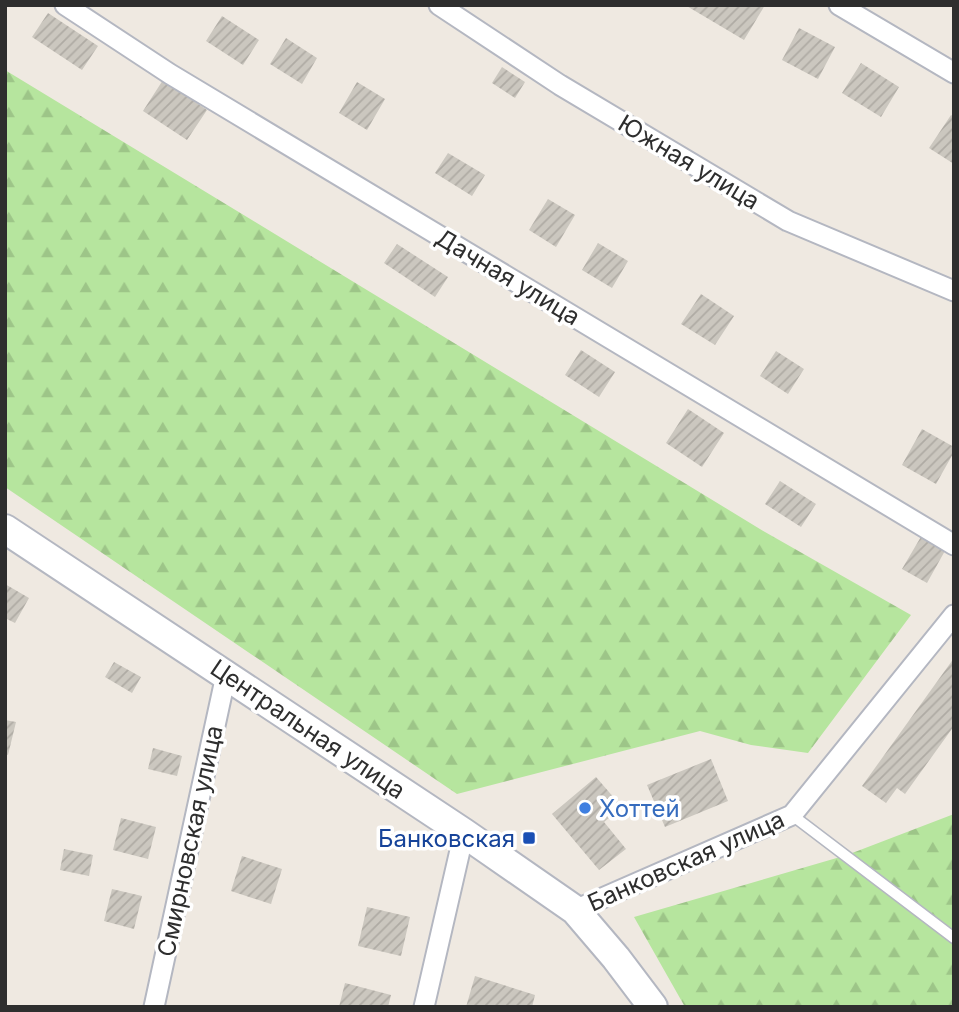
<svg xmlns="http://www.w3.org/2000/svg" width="959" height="1012" viewBox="0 0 959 1012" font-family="Inter,sans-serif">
  <defs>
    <pattern id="forest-firs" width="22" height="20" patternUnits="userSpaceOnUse" patternTransform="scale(1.75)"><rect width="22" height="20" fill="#b6e59e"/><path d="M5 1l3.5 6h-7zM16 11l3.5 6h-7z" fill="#9dc588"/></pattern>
    <pattern id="building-hatch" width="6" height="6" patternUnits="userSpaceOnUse" patternTransform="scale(1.75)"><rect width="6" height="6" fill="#cbc7bf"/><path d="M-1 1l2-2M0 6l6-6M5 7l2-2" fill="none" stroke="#afaba4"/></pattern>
  </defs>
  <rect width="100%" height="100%" fill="#efe9e1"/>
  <path fill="url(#forest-firs)" d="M 5,70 L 765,532 L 911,615 L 808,753 L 751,745 L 700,731 L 457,794 L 5,487 Z
    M 954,814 L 954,1007 L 685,1007 L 634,917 L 847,855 Z"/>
  <path fill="url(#building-hatch)" d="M 685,5 L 765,5 L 744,40 Z
    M 48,13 L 98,46 L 82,70 L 32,37 Z
    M 222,16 L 259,40 L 243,65 L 206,41 Z
    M 799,28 L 835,47 L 818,79 L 782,60 Z
    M 286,38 L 317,58 L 302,84 L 270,64 Z
    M 861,63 L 899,87 L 881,117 L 842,93 Z
    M 502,67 L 525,82 L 515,98 L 492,83 Z
    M 163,80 L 207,110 L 187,140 L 143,111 Z
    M 357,82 L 385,99 L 367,130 L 339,113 Z
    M 951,115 L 954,117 L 954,164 L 929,148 Z
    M 448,153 L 485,175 L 472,196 L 435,173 Z
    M 548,199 L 575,215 L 556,247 L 529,230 Z
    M 598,243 L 628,261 L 612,288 L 582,270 Z
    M 397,244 L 448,277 L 435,297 L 384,263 Z
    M 701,294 L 734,316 L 715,345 L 681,324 Z
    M 581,350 L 615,372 L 599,397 L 565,375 Z
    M 776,351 L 804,369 L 788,394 L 760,376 Z
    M 688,409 L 724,433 L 702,467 L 666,443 Z
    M 922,429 L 954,447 L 954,452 L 936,484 L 902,465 Z
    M 780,481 L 816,504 L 801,527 L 765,504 Z
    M 922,535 L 946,549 L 927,583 L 902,569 Z
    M 5,584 L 29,598 L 15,623 L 5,618 Z
    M 954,658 L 954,726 L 905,794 L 897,788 L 886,803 L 862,786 Z
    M 114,662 L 141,677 L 132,693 L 105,677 Z
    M 5,720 L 16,722 L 8,755 L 5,754 Z
    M 153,748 L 182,756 L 177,776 L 148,769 Z
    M 711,759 L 728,801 L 665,827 L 647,785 Z
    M 596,777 L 622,807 L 604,822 L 626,849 L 599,870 L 552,814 Z
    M 121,818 L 156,827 L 148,859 L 113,850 Z
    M 64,849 L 93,855 L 89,876 L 60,870 Z
    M 242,856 L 282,869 L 271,904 L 231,891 Z
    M 112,889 L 142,896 L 134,929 L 104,921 Z
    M 367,907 L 410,917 L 401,956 L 358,946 Z
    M 475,976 L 535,995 L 532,1007 L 466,1007 Z
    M 345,983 L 391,995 L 388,1007 L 339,1007 Z"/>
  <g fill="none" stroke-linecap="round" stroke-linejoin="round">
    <g stroke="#b4b7c1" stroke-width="13">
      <path id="lane" d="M 792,815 L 954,938"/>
    </g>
    <g stroke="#b4b7c1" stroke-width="23">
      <path id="street" d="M 65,5 L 170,74 L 954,545
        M 439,5 L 560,85 L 788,221 L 954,291
        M 839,5 L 954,73
        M 575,910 L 792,815 L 954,615
        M 154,1007 L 226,675
        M 424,1007 L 464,833"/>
    </g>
    <g stroke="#b4b7c1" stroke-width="32">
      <path id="secondary" d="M 5,529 L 464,833 L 575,910 L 616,958 L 653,1007"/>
    </g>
    <use href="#lane" stroke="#fff" stroke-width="10"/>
    <use href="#street" stroke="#fff" stroke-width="19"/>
    <use href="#secondary" stroke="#fff" stroke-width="28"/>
  </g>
  <circle fill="#3f7fe0" stroke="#fff" stroke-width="2.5" cx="585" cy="808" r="7"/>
  <rect fill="#1a4fb4" stroke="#fff" stroke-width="2.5" x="522" y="831" width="14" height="14" rx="3.5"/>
  <g text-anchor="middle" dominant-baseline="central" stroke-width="7" stroke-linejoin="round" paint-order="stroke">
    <g font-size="24" fill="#2e2e2e" stroke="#fff">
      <text transform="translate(689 162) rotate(31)">Южная улица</text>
      <text transform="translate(508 277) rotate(31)">Дачная улица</text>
      <text transform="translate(308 729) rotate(34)">Центральная улица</text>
      <text transform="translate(190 841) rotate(-78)">Смирновская улица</text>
      <text transform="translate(686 861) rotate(-24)">Банковская улица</text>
    </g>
    <g font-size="24" fill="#366cbe" stroke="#fff" text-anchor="start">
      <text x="599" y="808">Хоттей</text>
    </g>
    <g font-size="24" fill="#164399" stroke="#fff" text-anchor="end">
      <text x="515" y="838">Банковская</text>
    </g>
  </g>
  <rect width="959" height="1012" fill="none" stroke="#2e2e2e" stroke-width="14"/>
</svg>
